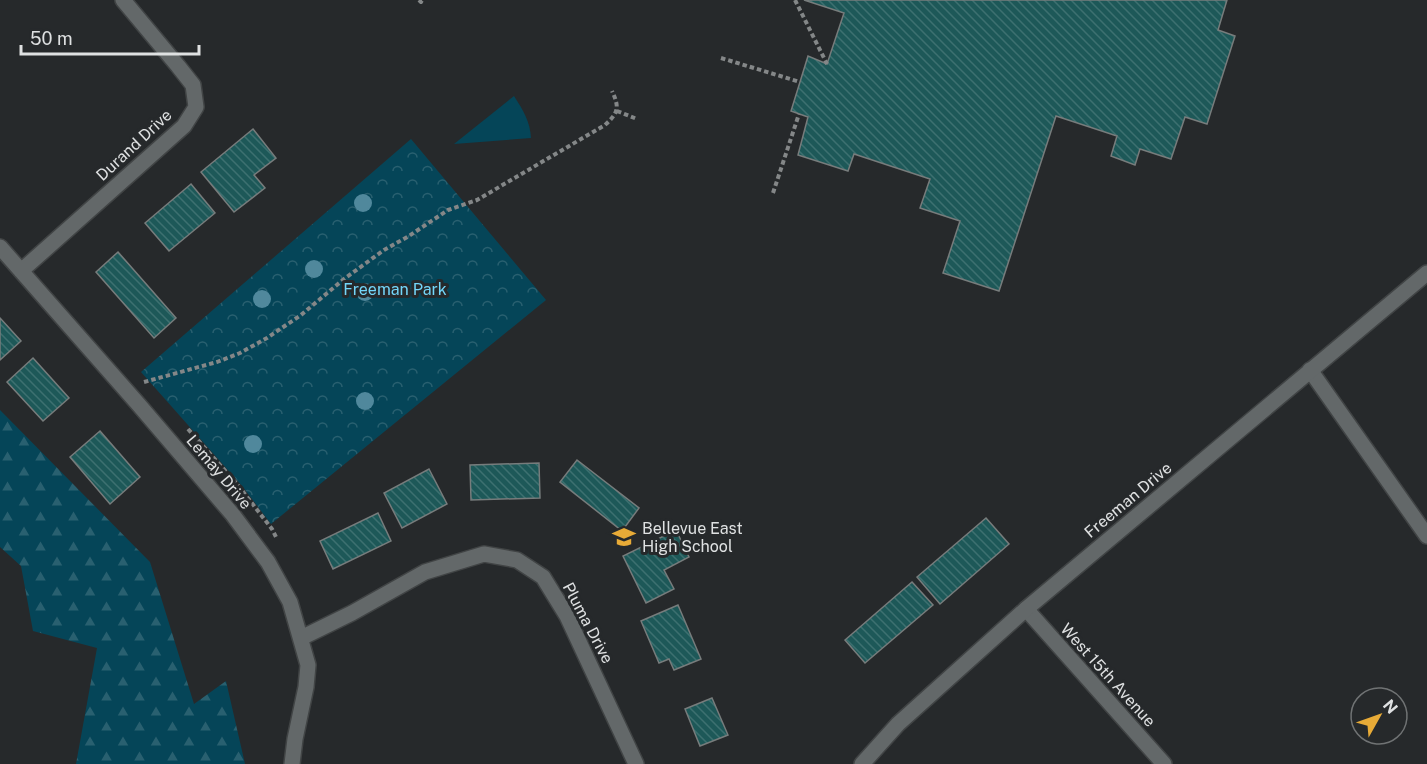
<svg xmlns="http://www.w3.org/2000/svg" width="1427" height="764" viewBox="0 0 1427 764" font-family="'Public Sans',sans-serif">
  <defs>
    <pattern id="forest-firs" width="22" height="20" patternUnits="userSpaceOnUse" patternTransform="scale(1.5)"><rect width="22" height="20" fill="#054558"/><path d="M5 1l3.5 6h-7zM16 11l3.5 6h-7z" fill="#296070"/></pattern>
    <pattern id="park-crowns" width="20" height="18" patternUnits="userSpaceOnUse" patternTransform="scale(1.5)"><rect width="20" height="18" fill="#054558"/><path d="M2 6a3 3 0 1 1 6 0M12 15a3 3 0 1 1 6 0" fill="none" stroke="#296070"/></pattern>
    <pattern id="building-back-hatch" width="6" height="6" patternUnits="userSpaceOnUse" patternTransform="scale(1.5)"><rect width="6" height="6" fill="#1d5858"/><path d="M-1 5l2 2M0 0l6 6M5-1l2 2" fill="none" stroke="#3d7070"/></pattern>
  </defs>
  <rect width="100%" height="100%" fill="#26292b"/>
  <path fill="url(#forest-firs)" d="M 0,410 L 150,562 L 194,704 L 226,681 L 245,764 L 76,764 L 97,648 L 33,631 L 21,566 L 0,547 Z"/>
  <path fill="url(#park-crowns)" d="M 411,139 L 546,300 L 271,524 L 242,486 L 141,372 Z"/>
  <path fill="#054558" d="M 514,96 C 523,110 530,121 531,138 L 454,144 Z"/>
  <path fill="url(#building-back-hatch)" stroke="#777c7c" stroke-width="1.5" d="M 804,0 L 1227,0 L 1218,30 L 1235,36 L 1207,124 L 1185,117 L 1171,159 L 1140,149 L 1135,165 L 1111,156 L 1117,136 L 1056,116 L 999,291 L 943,273 L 960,221 L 920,208 L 930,179 L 854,154 L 848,171 L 798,155 L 808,117 L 791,111 L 800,82 L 808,56 L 827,64 L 844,13 Z
    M 253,129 L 276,158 L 254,175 L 265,188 L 234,212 L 201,172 Z
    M 191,184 L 215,213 L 169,251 L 145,223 Z
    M 118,252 L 176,318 L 154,338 L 96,272 Z
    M 0,318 L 21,341 L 0,360 Z
    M 33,358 L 69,398 L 43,421 L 7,382 Z
    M 100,431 L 140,477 L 110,504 L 70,457 Z
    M 577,460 L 639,508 L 622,531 L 560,482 Z
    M 539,463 L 540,498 L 471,500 L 470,465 Z
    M 429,469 L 447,504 L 402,528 L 384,493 Z
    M 378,513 L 391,541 L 333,569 L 320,541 Z
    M 986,518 L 1009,544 L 940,604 L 917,577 Z
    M 676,530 L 689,557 L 664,570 L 674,589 L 646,603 L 623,556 Z
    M 912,582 L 933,605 L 865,663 L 845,640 Z
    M 678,605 L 701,659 L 674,670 L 669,659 L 659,663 L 641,621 Z
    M 712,698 L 728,735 L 700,746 L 685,709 Z"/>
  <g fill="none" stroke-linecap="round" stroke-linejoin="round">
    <g stroke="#414445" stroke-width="18">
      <path id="street" d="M 0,247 L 139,405 L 233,515 L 268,562 L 290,602 L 308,665 L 306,687 L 295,739 L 292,764
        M 21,271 L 184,126 L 196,107 L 193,85 L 178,66 L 123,0
        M 1310,370 L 1427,536
        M 1026,609 L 1164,764
        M 301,638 L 352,613 L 425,572 L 484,554 L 517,560 L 543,577 L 567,616 L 636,764"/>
    </g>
    <g stroke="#414445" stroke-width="18">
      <path id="secondary" d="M 862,764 L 898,724 L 1026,609 L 1427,273"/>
    </g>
    <path stroke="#848788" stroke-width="4" stroke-dasharray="4.5 3" stroke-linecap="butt" d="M 419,0 L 421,2 L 422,0
      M 795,0 L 827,64
      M 721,58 L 800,82
      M 617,111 L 637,119
      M 773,193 L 799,114
      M 144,382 L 217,362 L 240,353 L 267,338 L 301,315 L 344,279 L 384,250 L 409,236 L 448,210 L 477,200 L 605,125 C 618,113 620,108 612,91
      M 188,429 L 237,484 L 272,529 L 277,539"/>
    <use href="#street" stroke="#636869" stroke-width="15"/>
    <use href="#secondary" stroke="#636869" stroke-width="15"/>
  </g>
  <g fill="#50889c">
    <circle cx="363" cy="203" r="9"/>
    <circle cx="314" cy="269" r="9"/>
    <circle cx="365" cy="292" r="9"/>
    <circle cx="262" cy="299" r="9"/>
    <circle cx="365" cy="401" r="9"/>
    <circle cx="253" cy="444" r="9"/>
  </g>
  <defs>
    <g id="school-bare" transform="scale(1.8)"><path d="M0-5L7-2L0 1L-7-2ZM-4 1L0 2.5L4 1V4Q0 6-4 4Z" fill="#e8ab37" stroke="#26292b" stroke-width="2.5" paint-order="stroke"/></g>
  </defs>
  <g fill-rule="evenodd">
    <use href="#school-bare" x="624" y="537"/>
  </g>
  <g text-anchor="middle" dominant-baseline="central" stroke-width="6" stroke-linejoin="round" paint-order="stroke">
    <g font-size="16" fill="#dfe1e2" stroke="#26292b">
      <text transform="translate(134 145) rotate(-43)">Durand Drive</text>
      <text transform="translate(219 472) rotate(50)">Lemay Drive</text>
      <text transform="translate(1128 500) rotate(-40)">Freeman Drive</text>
      <text transform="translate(588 623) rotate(62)">Pluma Drive</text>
      <text transform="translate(1108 675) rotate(48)">West 15th Avenue</text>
    </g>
    <g font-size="16" fill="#73d6f9" stroke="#26292b">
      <text x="395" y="289">Freeman Park</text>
    </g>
    <g font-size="16" fill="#dfe1e2" stroke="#26292b" text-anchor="start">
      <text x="642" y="528">Bellevue East<tspan x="642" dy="18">High School</tspan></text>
    </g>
  </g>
  <g transform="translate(1379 716) rotate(50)"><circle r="28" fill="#26292b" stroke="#707374" stroke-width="1.5"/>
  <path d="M0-4.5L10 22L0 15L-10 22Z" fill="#e8ab37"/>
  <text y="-9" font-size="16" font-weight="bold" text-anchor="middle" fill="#dfe1e2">N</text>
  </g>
  <path d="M21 45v9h178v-9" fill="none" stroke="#dfe1e2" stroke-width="3"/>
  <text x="30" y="45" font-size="18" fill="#dfe1e2" stroke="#26292b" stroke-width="4.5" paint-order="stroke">50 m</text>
</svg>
